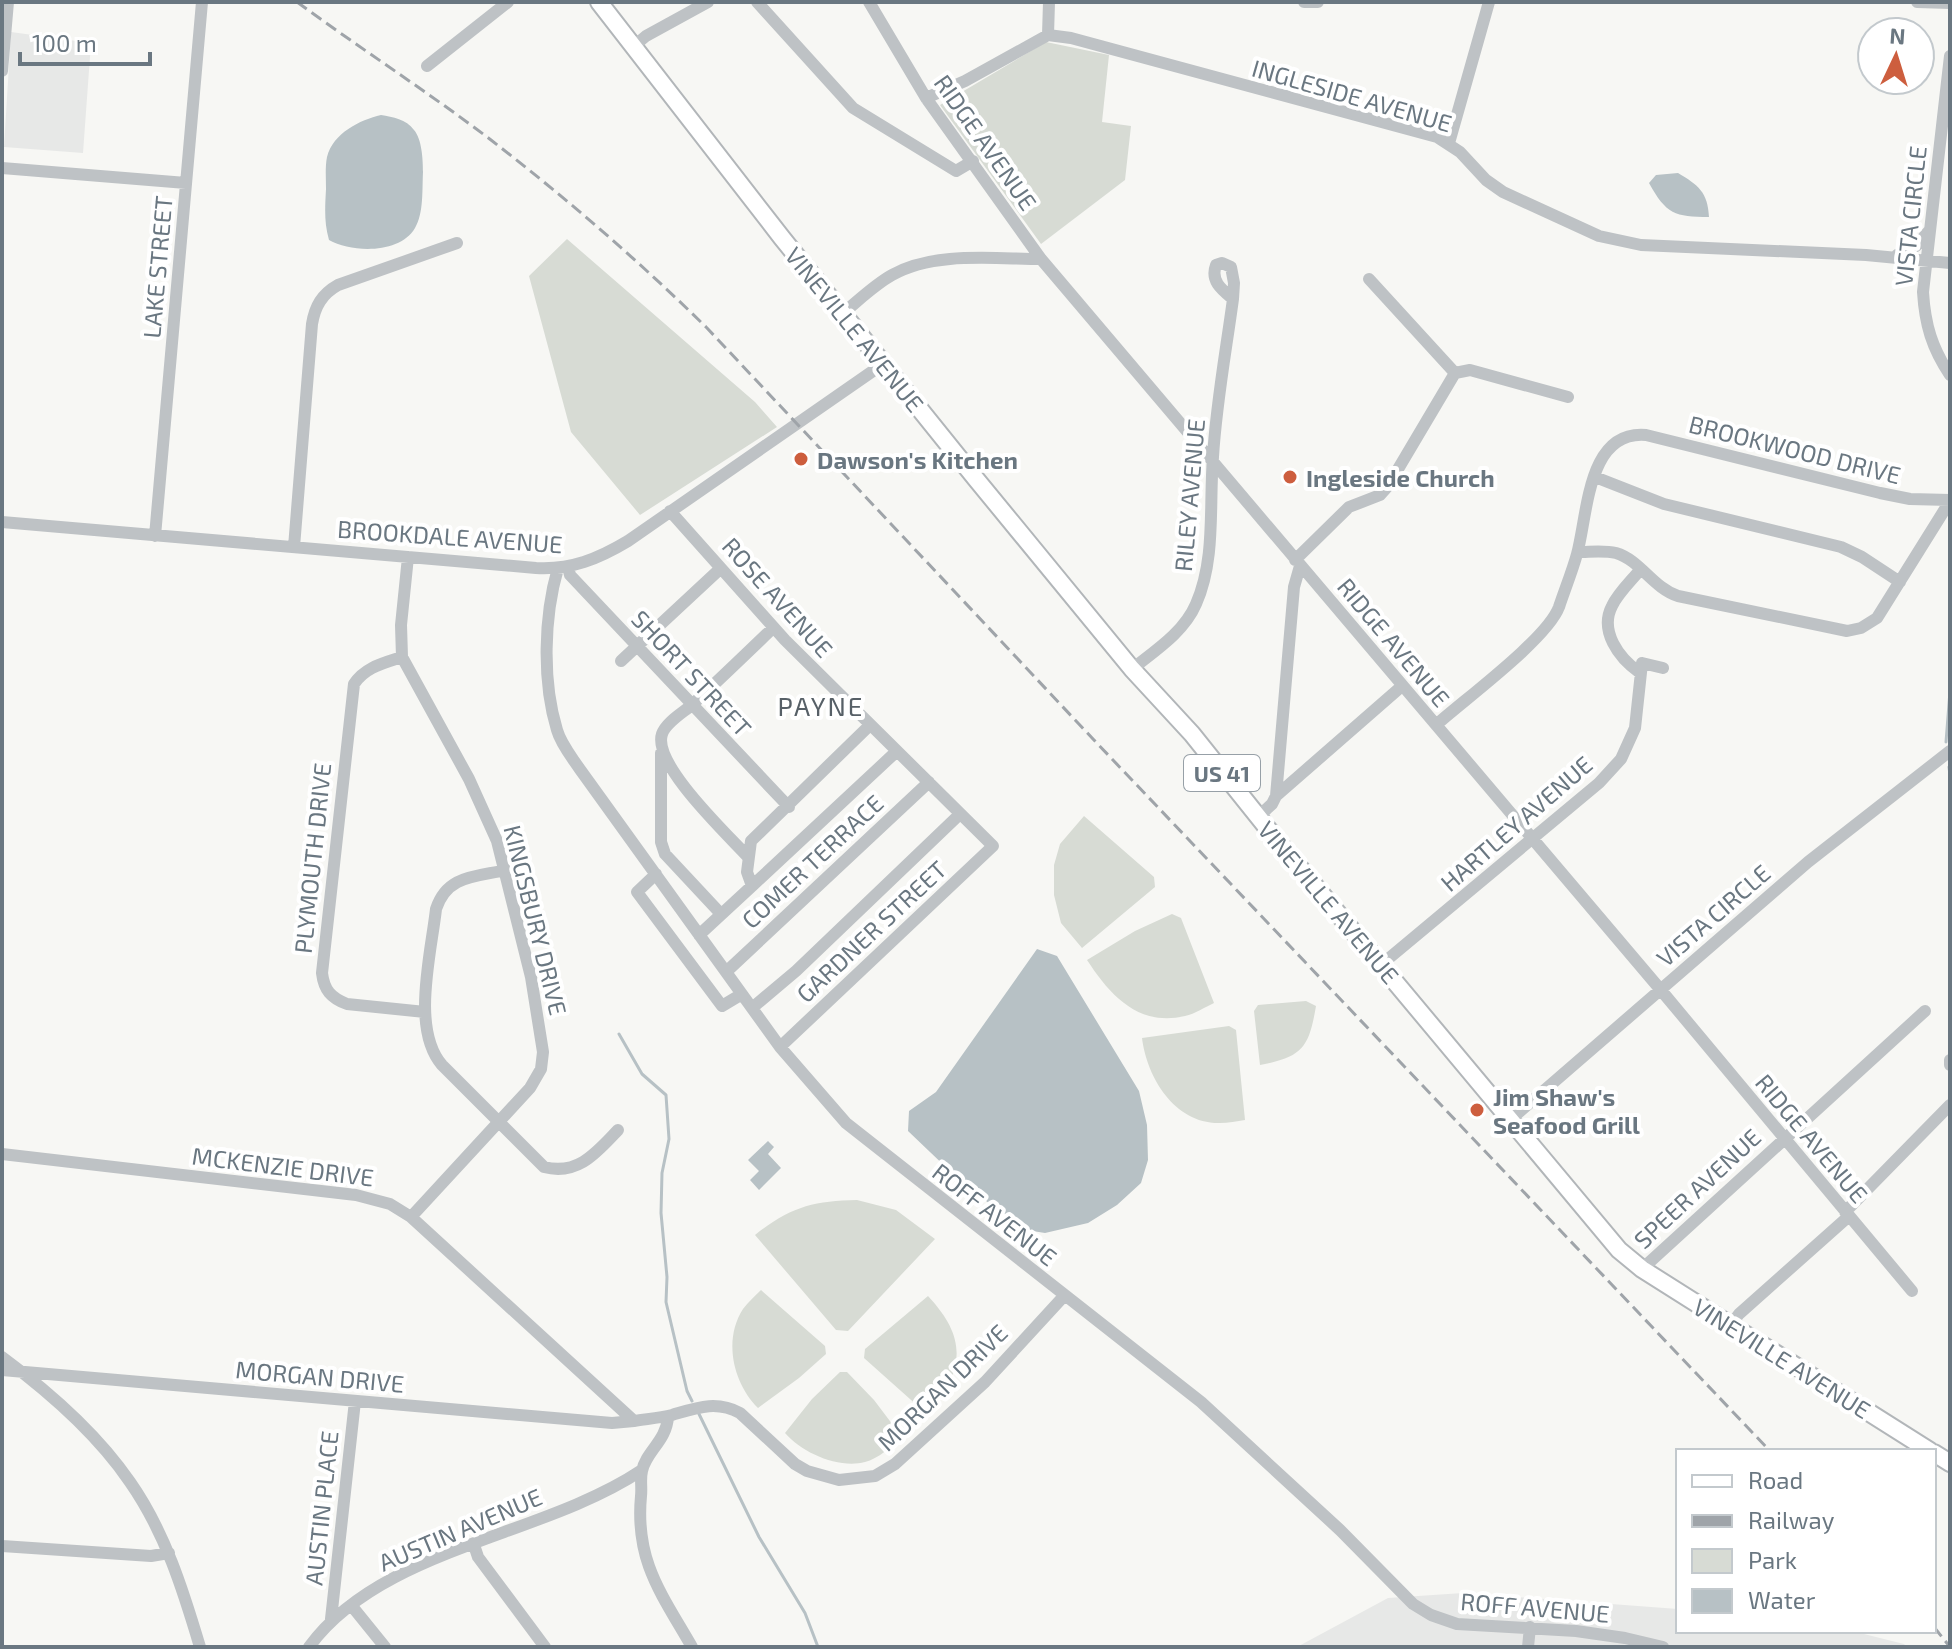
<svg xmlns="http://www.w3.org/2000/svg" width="1952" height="1649" viewBox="0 0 1952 1649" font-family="'Exo 2',sans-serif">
  <rect width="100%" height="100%" fill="#f7f7f4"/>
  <path fill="#e7e8e7" d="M 11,32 L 91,43 L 83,153 L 4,147 Z
    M 1463,1593 L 1678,1609 L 1678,1631 L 1852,1631 L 1904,1644 L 1907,1647 L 1297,1647 L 1388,1598 Z"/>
  <path fill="#d7dbd4" d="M 1046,42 L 1109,55 L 1102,122 L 1131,126 L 1125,180 L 1041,244 L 940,105 Z
    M 567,239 L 755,402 L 777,427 L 640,515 L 571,432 L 529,276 Z
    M 1084,816 L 1154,877 L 1155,887 L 1082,948 L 1061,923 L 1054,895 L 1054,865 L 1060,844 Z
    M 1172,914 L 1181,918 L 1214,1003 C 1205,1007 1195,1014 1185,1016 C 1138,1027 1110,995 1087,960 L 1135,931 Z
    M 1306,1001 L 1316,1006 C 1309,1047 1303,1057 1260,1065 L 1254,1011 L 1258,1005 Z
    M 1229,1026 L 1236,1030 L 1245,1120 C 1237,1121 1228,1123 1220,1123 C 1175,1124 1147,1078 1142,1038 Z
    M 857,1200 L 896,1210 L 935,1239 L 848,1331 L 836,1330 L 755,1235 C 790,1207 813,1201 857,1200 Z
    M 761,1290 L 825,1346 L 826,1354 L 799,1378 L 758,1408 C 733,1383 723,1340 743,1309 C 748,1302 755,1296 761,1290 Z
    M 928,1296 C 969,1340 963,1370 929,1416 L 864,1358 L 865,1349 Z
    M 840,1372 L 847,1372 L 874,1400 L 902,1437 C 892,1446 878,1459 865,1462 C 839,1469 802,1453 785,1433 L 812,1399 Z"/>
  <path fill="#b7c1c5" d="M 381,115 C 393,117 406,119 414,130 C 422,139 423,160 423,172 C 422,189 424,213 415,228 C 400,254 352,253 329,240 C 324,222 325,208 326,189 C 326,179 325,167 327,157 C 333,133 360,120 381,115 Z
    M 1678,173 C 1698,185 1708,192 1709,217 C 1675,217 1666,214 1649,183 L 1656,175 Z
    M 1037,949 L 1057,956 L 1139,1091 L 1147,1125 L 1148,1160 L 1141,1183 L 1117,1205 L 1088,1223 L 1045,1233 L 1020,1229 L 952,1173 L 908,1131 L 909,1111 L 936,1092 Z
    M 768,1141 L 774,1147 L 768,1154 L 781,1168 L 759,1190 L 750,1180 L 759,1171 L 748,1160 Z"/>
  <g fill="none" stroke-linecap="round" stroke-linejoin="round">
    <path stroke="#b7c1c5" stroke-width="3" d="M 1946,742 L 1950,691
      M 1949,767 L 1950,775
      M 619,1034 L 642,1074 L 666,1095 L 669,1139 L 662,1173 L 661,1213 L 667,1277 L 666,1302 L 687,1391 L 692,1401
      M 699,1414 L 759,1537 L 805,1613 L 818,1647"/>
    <g stroke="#b2b6b9" stroke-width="20">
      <path id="major" d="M 599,2 L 782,238 L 976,479 L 1132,669 L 1192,734 L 1284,849 L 1619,1250 L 1642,1269 L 1930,1451
        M 1934,1453 L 1950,1463"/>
    </g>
    <path stroke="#bec2c5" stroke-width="12" d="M 757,2 L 853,108 L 956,171 L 973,161
      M 869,2 L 926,98 L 1041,259 L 1660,989 L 1912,1291
      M 1304,2 L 1318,2
      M 1917,2 L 1950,3
      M 1048,35 L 1049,2
      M 634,46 L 646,36 L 708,2
      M 1950,56 L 1923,292 C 1925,325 1932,348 1950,375
      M 427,66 L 508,2
      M 2,71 L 8,2
      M 926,98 L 965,81 L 1048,35 L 1071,38 L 1437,137 L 1460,152 L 1486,180 L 1503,192 L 1599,236 L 1641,245 L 1866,255 L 1950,263
      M 1449,143 L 1489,2
      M 2,168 L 186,183
      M 1897,255 L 1916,246 L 1929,231
      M 1369,279 L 1455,373 L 1470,370 L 1568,397
      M 842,314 C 858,301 874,285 892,275 C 934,251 995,259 1041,259
      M 1595,477 L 1664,504 L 1841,547 L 1862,557 L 1900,582
      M 670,511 L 785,640 L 993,846 L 780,1047
      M 2,522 L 536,568 C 571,570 598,559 628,541 L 883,364
      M 155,536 L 202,2
      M 294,547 L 312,324 C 315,306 322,294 338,285 L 457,243
      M 1578,552 C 1590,552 1604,550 1616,553 C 1640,560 1653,588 1678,596 L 1847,631 L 1861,628 L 1877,618 L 1950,501
      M 408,557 L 401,625 L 402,657 L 469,779 L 497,841 L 531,977 L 543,1052 L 541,1069 L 530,1088 L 411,1217
      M 1295,560 L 1349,507 L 1380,495 L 1388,486 L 1455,373
      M 568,567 L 570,575 L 789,807
      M 558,568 C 544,616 542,681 557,730 C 561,744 571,756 579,768 L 780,1047 L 846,1123 L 1201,1402 L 1340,1530 L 1413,1604 L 1431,1615 L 1457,1624 L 1576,1631 L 1625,1638 L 1663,1647
      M 402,657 C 384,663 365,667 354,684 L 322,973 C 324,990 331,998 347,1004 L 425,1012
      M 621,661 L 721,568
      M 1132,669 C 1156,650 1184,632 1196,604 C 1216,559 1209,505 1213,457 C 1216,405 1226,351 1233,299 L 1234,283 L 1231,267 L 1222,263 L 1216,265 C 1210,281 1222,290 1233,299
      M 1639,672 C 1619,658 1599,631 1612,606 C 1618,593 1631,581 1640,570
      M 1436,725 C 1465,699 1547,639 1559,607 C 1565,589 1572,572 1577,554 C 1588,514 1587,430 1646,435 L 1880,493 L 1910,499 L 1950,500
      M 661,753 L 661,842 L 665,854 L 721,914
      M 1276,796 L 1402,686
      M 1258,817 L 1272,804 L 1276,796 L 1294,587 L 1300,566
      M 748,857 C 728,835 652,764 662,734 C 666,722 684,712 693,704 C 720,679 747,653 773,628
      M 506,870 C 475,877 447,875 436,909 C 431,954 411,1029 442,1065 L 544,1167 C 578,1176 597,1152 618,1130
      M 656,874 L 637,892 L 722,1006 L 742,994
      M 752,886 L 897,751
      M 699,935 L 752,886 L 747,872 L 751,841 L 869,726
      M 1382,964 L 1599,783 L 1621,759 L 1635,728 L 1642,663 L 1663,668
      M 726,972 L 929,782
      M 752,1008 L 796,971 L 960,814
      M 1950,1060 L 1950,1065
      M 1510,1120 L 1808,862 L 1950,751
      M 2,1154 L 356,1195 L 390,1204 L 411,1217 L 634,1421 C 646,1419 659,1418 672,1415 C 696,1408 716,1400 740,1413 L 795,1464 L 807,1471 L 839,1480 L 875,1476 L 895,1464 L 985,1382 L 1064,1296
      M 1845,1212 L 1950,1105
      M 1642,1269 L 1925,1011
      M 1730,1326 L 1739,1314 L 1848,1217
      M 2,1357 C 48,1391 98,1435 130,1482 C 165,1532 183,1590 200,1647
      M 2,1370 L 507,1414 L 612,1423 L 634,1421
      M 668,1416 C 667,1441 646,1451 642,1471 C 640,1479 642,1488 641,1496 C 635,1561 661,1593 692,1647
      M 474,1545 L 478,1557 L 545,1647
      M 2,1546 L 151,1556 L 169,1553
      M 351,1605 L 385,1647
      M 331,1619 L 355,1401
      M 309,1647 C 381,1548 542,1537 642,1470
      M 1528,1647 L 1530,1627"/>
    <use href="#major" stroke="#fff" stroke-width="16"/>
    <path stroke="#9fa4a9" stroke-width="3" stroke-dasharray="12 6" stroke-linecap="butt" d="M 297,2 C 361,49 428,92 491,140 C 566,198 639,261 707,328 L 1093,739 L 1770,1451
      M 1934,1627 L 1950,1647"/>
  </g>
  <g fill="#cd5e3e" stroke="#fff" stroke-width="3">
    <circle cx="801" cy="459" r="8"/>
    <circle cx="1290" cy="477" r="8"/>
    <circle cx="1477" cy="1110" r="8"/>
  </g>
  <g text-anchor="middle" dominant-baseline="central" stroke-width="8" stroke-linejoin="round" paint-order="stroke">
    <rect fill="#fff" stroke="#97a0a7" stroke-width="2" x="1184" y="755" width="76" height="36" rx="6"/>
    <g font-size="22" font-weight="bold" fill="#6a7781">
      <text x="1222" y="773">US 41</text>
    </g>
    <g font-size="24" fill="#6a7781" stroke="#fff">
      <text transform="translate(1352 95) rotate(16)">INGLESIDE AVENUE</text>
      <text transform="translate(986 142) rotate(55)">RIDGE AVENUE</text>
      <text transform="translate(1910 216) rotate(-84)">VISTA CIRCLE</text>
      <text transform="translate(157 267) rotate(-85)">LAKE STREET</text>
      <text transform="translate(855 329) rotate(51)">VINEVILLE AVENUE</text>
      <text transform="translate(1795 449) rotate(14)">BROOKWOOD DRIVE</text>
      <text transform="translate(1189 495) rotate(-85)">RILEY AVENUE</text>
      <text transform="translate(450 536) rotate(4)">BROOKDALE AVENUE</text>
      <text transform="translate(778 597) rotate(48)">ROSE AVENUE</text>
      <text transform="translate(1394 642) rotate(50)">RIDGE AVENUE</text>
      <text transform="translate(692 673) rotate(47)">SHORT STREET</text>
      <text transform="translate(1516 823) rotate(-41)">HARTLEY AVENUE</text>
      <text transform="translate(312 858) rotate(-84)">PLYMOUTH DRIVE</text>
      <text transform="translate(812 861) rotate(-43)">COMER TERRACE</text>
      <text transform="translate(1329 902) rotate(50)">VINEVILLE AVENUE</text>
      <text transform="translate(1713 915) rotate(-41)">VISTA CIRCLE</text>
      <text transform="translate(536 920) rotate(76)">KINGSBURY DRIVE</text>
      <text transform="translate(871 931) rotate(-43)">GARDNER STREET</text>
      <text transform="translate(1812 1138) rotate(50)">RIDGE AVENUE</text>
      <text transform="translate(283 1166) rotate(7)">MCKENZIE DRIVE</text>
      <text transform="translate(1697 1188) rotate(-43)">SPEER AVENUE</text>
      <text transform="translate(995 1214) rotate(38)">ROFF AVENUE</text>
      <text transform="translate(1782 1358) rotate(32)">VINEVILLE AVENUE</text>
      <text transform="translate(320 1376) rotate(5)">MORGAN DRIVE</text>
      <text transform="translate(942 1387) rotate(-44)">MORGAN DRIVE</text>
      <text transform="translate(321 1508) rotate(-84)">AUSTIN PLACE</text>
      <text transform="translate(460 1529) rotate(-23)">AUSTIN AVENUE</text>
      <text transform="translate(1535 1607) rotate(5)">ROFF AVENUE</text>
    </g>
    <g font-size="24" font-weight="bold" fill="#6a7781" stroke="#fff" text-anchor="start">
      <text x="817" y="459">Dawson's Kitchen</text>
      <text x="1306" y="477">Ingleside Church</text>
      <text x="1493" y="1096">Jim Shaw's<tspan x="1493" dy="28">Seafood Grill</tspan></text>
    </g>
    <g font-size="26" letter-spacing="2" fill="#576067" stroke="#fff">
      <text x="821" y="705">PAYNE</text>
    </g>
  </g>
  <rect width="1952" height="1649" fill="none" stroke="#6a7781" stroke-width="8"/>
  <rect x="1676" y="1449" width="260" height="184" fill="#ffffff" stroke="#c3c9cd" stroke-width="2"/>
  <rect x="1692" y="1475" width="40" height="12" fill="#ffffff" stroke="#c3c9cd" stroke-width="2"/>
  <text x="1748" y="1489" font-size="24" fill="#6a7781">Road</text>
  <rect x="1692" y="1515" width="40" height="12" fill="#9fa4a9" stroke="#c3c9cd" stroke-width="2"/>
  <text x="1748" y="1529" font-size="24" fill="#6a7781">Railway</text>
  <rect x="1692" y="1549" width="40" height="24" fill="#d7dbd4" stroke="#c3c9cd" stroke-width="2"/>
  <text x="1748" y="1569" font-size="24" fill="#6a7781">Park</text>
  <rect x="1692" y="1589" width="40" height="24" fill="#b7c1c5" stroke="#c3c9cd" stroke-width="2"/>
  <text x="1748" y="1609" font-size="24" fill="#6a7781">Water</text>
  <g transform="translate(1896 56) rotate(4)"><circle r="38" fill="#ffffff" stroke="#c3c9cd" stroke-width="2"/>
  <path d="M0-6L14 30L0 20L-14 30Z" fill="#cd5e3e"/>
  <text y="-12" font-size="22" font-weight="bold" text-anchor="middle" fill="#6a7781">N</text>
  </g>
  <path d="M20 52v12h130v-12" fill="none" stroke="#6a7781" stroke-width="4"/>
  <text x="32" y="52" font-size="24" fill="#6a7781" stroke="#ffffff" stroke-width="6" paint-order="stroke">100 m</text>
</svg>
